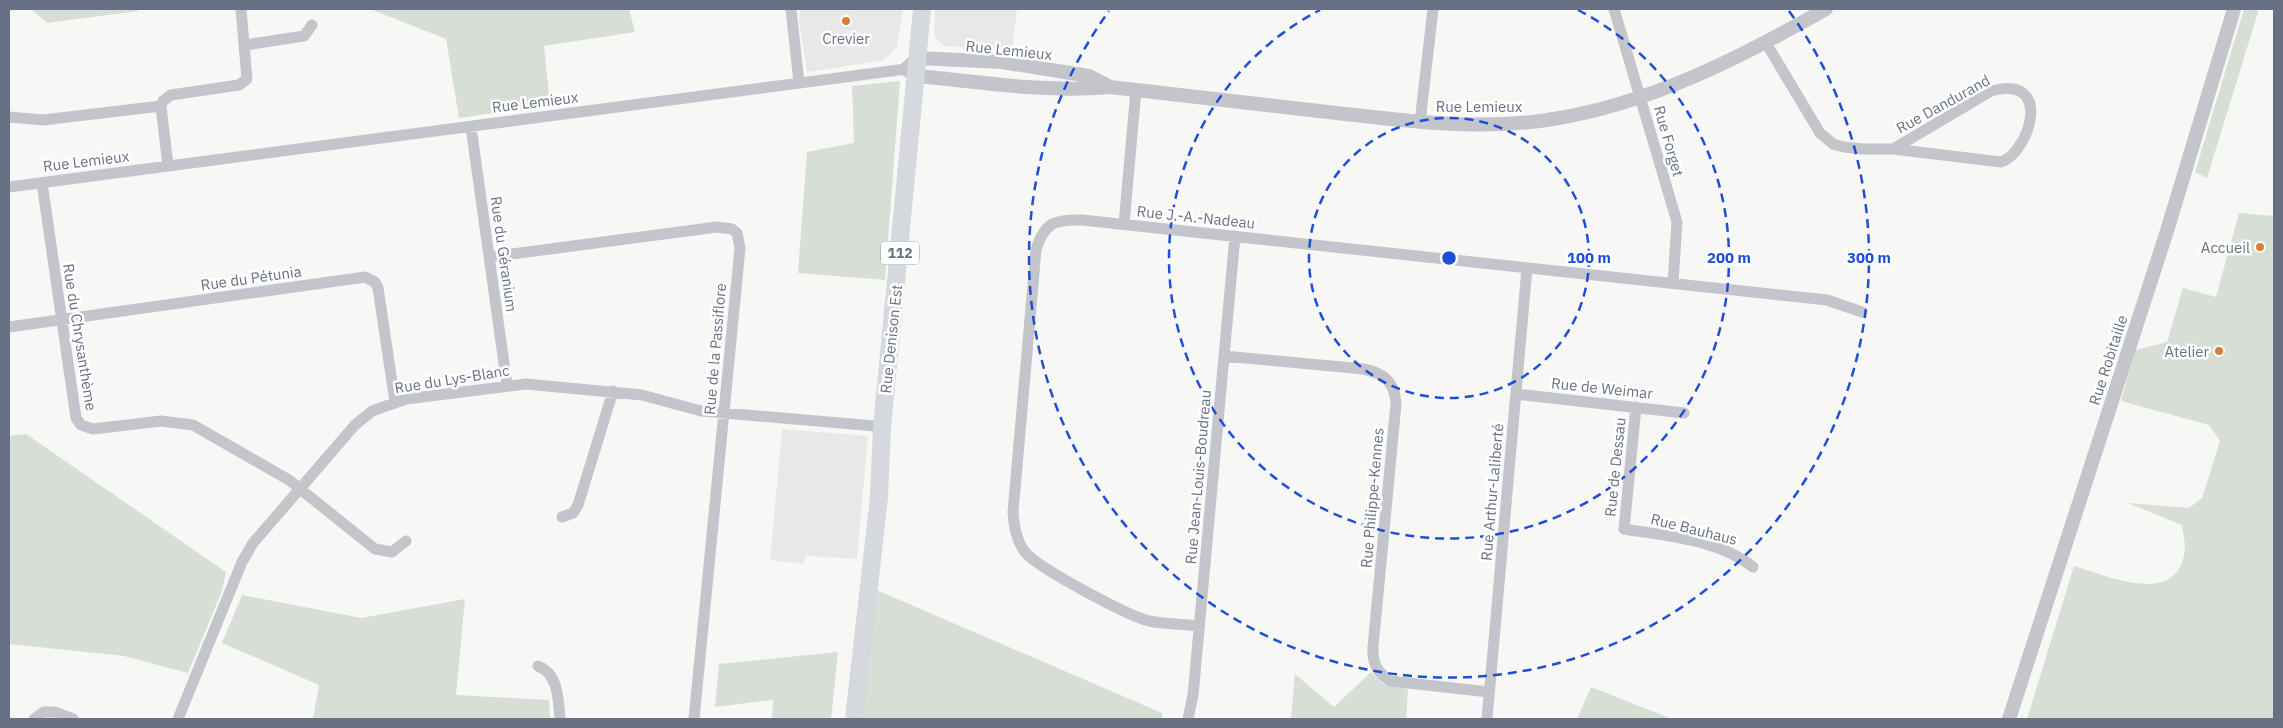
<svg xmlns="http://www.w3.org/2000/svg" width="2283" height="728" viewBox="0 0 2283 728" font-family="'IBM Plex Sans',sans-serif">
  <rect width="100%" height="100%" fill="#f7f7f5"/>
  <path fill="#e8e8e8" d="M 800,9 L 903,9 L 897,47 L 884,60 L 807,72 L 799,21 Z
    M 935,9 L 1017,9 L 1012,50 L 945,46 L 938,41 L 934,35 Z
    M 782,429 L 868,436 L 857,559 L 806,556 L 804,564 L 770,560 Z"/>
  <path fill="#d7ded6" d="M 31,9 L 138,9 L 138,11 L 47,23 Z
    M 370,9 L 629,9 L 635,32 L 544,46 L 550,105 L 459,118 L 446,39 Z
    M 2244,9 L 2259,9 L 2207,178 L 2195,172 Z
    M 900,81 L 885,280 L 798,273 L 807,152 L 854,143 L 852,86 Z
    M 2239,213 L 2274,216 L 2274,719 L 2027,719 L 2074,566 C 2109,576 2180,609 2185,548 C 2185,541 2183,532 2182,525 L 2128,503 L 2189,508 L 2202,498 L 2220,441 L 2209,425 L 2121,401 L 2135,350 L 2167,342 L 2183,288 L 2216,297 Z
    M 26,434 L 226,572 L 222,591 L 188,673 L 124,656 L 9,644 L 9,436 Z
    M 872,588 L 1162,713 L 1162,719 L 860,719 Z
    M 242,595 L 361,618 L 465,599 L 456,695 L 549,700 L 550,719 L 313,719 L 319,685 L 222,643 Z
    M 838,652 L 831,719 L 772,719 L 773,700 L 715,707 L 719,664 Z
    M 1371,672 L 1383,684 L 1408,689 L 1406,719 L 1291,719 L 1295,674 L 1334,707 Z
    M 1591,687 L 1672,719 L 1577,719 Z"/>
  <g fill="none" stroke-linecap="round" stroke-linejoin="round">
    <path stroke="#c3c5ca" stroke-width="11" d="M 791,9 L 799,83
      M 1614,9 L 1677,222 L 1673,283
      M 1766,43 L 1820,133 L 1833,144 L 1844,147 L 1863,149 L 1893,149 L 2001,162 C 2029,153 2055,74 1991,91 L 1893,149
      M 245,45 L 304,36 L 312,25
      M 9,117 L 43,120 L 161,106
      M 1420,122 L 1433,9
      M 471,127 L 507,385
      M 168,166 L 161,106 L 163,101 L 171,95 L 239,85 L 247,79 L 241,9
      M 42,183 L 76,418 L 81,425 L 93,429 L 161,421 L 193,425 L 289,480 L 375,549 L 392,552 L 406,541
      M 9,187 L 906,69
      M 1124,224 L 1136,90
      M 489,257 L 717,227 L 732,229 L 737,233 L 740,248 L 694,719
      M 9,327 L 365,277 L 375,282 L 378,288 L 395,402
      M 1224,356 L 1363,369 C 1384,373 1395,382 1396,404 L 1373,647 C 1372,663 1377,672 1390,681 L 1489,692
      M 1516,394 L 1684,413
      M 1636,407 L 1624,529 C 1666,536 1718,539 1753,567
      M 562,517 L 573,513 L 578,505 L 613,391
      M 1199,626 C 1183,624 1165,624 1149,621 C 1128,616 1038,568 1025,552 C 1016,540 1014,526 1013,512 L 1036,250 C 1044,222 1056,219 1082,220 L 1827,300 L 1862,312
      M 538,666 C 559,674 558,700 560,719
      M 34,719 L 44,712 L 55,712 L 73,719
      M 178,719 L 242,562 L 253,543 L 355,425 L 372,411 L 406,399 L 526,384 L 642,395 L 701,411 L 875,426
      M 1188,719 L 1193,695 L 1235,236
      M 1487,719 L 1527,268"/>
    <path stroke="#c3c5ca" stroke-width="14" d="M 1110,87 L 1089,76 L 1002,62 L 918,58 L 906,69 L 917,76 C 981,82 1046,93 1110,87 C 1182,95 1255,104 1328,112 C 1400,120 1474,131 1547,120 C 1648,105 1738,59 1826,9
      M 2009,719 L 2167,231 L 2234,9"/>
    <path stroke="#d5d8dc" stroke-width="18" d="M 854,719 L 879,497 L 882,427 L 922,9"/>
  </g>
  <g fill="none" stroke="#1d4ed8" stroke-width="2.5" stroke-dasharray="9 6">
    <circle cx="1449" cy="258" r="140"/>
    <path d="M1578 10A280 280 0 1 1 1320 10"/>
    <path d="M1789 11A420 420 0 1 1 1109 11"/>
  </g>
  <g fill="#d87f34" stroke="#fff" stroke-width="2">
    <circle cx="846" cy="21" r="5"/>
    <circle cx="2260" cy="247" r="5"/>
    <circle cx="2219" cy="351" r="5"/>
  </g>
  <g text-anchor="middle" dominant-baseline="central" stroke-width="5" stroke-linejoin="round" paint-order="stroke">
    <rect fill="#fff" stroke="#959ca9" stroke-width="1" x="881" y="241.5" width="38" height="23" rx="4"/>
    <g font-size="14" font-weight="bold" fill="#687184">
      <text x="900" y="253">112</text>
    </g>
    <g font-size="15" fill="#687184" stroke="#fff" text-anchor="end">
      <text x="846" y="38" text-anchor="middle">Crevier</text>
      <text x="2250" y="247">Accueil</text>
      <text x="2209" y="351">Atelier</text>
    </g>
    <g font-size="15" fill="#687184" stroke="#fff">
      <text transform="translate(1009 50) rotate(6)">Rue Lemieux</text>
      <text transform="translate(535 102) rotate(-7)">Rue Lemieux</text>
      <text transform="translate(1943 104) rotate(-29)">Rue Dandurand</text>
      <text x="1479" y="106">Rue Lemieux</text>
      <text transform="translate(1669 141) rotate(74)">Rue Forget</text>
      <text transform="translate(86 161) rotate(-7)">Rue Lemieux</text>
      <text transform="translate(1196 217) rotate(6)">Rue J.-A.-Nadeau</text>
      <text transform="translate(504 254) rotate(82)">Rue du Géranium</text>
      <text transform="translate(251 278) rotate(-8)">Rue du Pétunia</text>
      <text transform="translate(80 337) rotate(81)">Rue du Chrysanthème</text>
      <text transform="translate(891 339) rotate(-84)">Rue Denison Est</text>
      <text transform="translate(715 349) rotate(-85)">Rue de la Passiflore</text>
      <text transform="translate(2108 360) rotate(-72)">Rue Robitaille</text>
      <text transform="translate(452 379) rotate(-9)">Rue du Lys-Blanc</text>
      <text transform="translate(1602 388) rotate(6)">Rue de Weimar</text>
      <text transform="translate(1615 467) rotate(-84)">Rue de Dessau</text>
      <text transform="translate(1198 477) rotate(-85)">Rue Jean-Louis-Boudreau</text>
      <text transform="translate(1492 492) rotate(-85)">Rue Arthur-Laliberté</text>
      <text transform="translate(1372 498) rotate(-85)">Rue Philippe-Kennes</text>
      <text transform="translate(1694 529) rotate(14)">Rue Bauhaus</text>
    </g>
  </g>
  <circle cx="1449" cy="258" r="8" fill="#1d4ed8" stroke="#fff" stroke-width="2.5"/>
  <g font-size="15" text-anchor="middle" font-weight="bold" fill="#1d4ed8" stroke="#fff" stroke-width="5" stroke-linejoin="round" paint-order="stroke">
    <text x="1589" y="263">100 m</text>
    <text x="1729" y="263">200 m</text>
    <text x="1869" y="263">300 m</text>
  </g>
  <rect width="2283" height="728" fill="none" stroke="#687184" stroke-width="20"/>
</svg>
